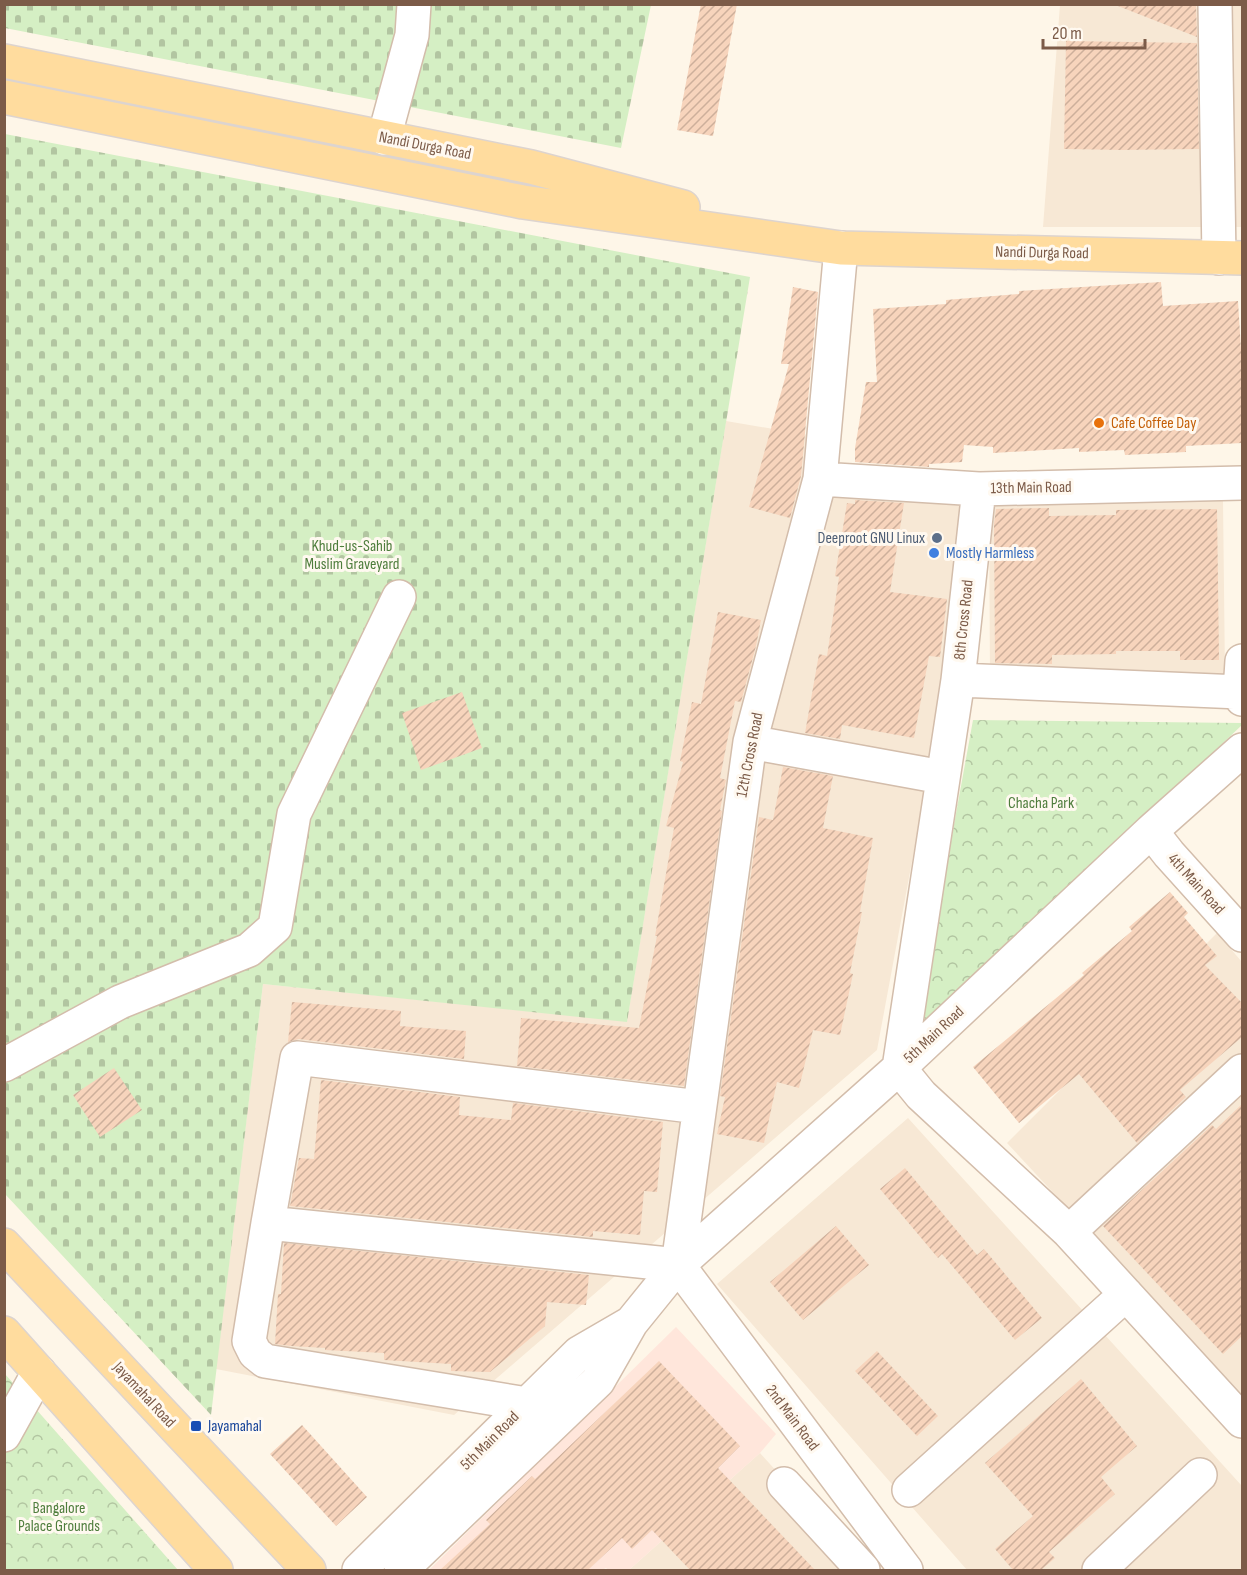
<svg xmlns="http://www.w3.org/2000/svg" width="1247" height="1575" viewBox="0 0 1247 1575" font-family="'Sofia Sans Condensed',sans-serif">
  <defs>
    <pattern id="cemetery-stones" width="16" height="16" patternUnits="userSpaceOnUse" patternTransform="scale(1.5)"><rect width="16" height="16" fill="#d5efc4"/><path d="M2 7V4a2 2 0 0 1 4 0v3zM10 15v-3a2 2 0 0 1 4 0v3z" fill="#b2c5a1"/></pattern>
    <pattern id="park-crowns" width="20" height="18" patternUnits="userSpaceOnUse" patternTransform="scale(1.5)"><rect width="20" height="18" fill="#d5efc4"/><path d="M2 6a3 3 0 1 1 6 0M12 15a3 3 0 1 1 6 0" fill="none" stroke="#b2c5a1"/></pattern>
    <pattern id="building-hatch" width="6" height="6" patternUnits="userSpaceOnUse" patternTransform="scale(1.5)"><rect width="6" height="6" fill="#f7d4bc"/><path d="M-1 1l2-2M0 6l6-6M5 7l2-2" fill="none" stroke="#cdaf9b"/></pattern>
  </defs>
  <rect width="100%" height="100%" fill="#fef6e8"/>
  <path fill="#f7e8d5" d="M 1060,5 L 1242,5 L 1242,227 L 1043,227 Z
    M 726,421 L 838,440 L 837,468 L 976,478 L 946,678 L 877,1050 L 454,1415 L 216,1369 L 263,984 L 627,1021 Z
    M 1223,500 L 1225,676 L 990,679 L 989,503 Z
    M 1217,933 L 1242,962 L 1242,1395 L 1007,1143 Z
    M 908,1118 L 1242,1486 L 1242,1570 L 967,1570 L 717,1284 Z
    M 760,1453 L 866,1570 L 629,1570 Z"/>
  <path fill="#ffe6db" d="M 676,1327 L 776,1434 L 760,1453 L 629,1570 L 608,1570 L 606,1568 L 602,1570 L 429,1570 Z"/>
  <path fill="url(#cemetery-stones)" d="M 4,5 L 651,5 L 621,148 L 5,28 Z
    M 5,134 L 750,277 L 627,1022 L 263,984 L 211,1415 L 5,1194 Z"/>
  <path fill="url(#park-crowns)" d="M 973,720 L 1242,723 L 1242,725 L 916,1034 Z
    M 5,1374 L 178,1570 L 5,1570 Z"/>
  <path fill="url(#building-hatch)" d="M 701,4 L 737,4 L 713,136 L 677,130 Z
    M 1119,4 L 1196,4 L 1197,37 L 1118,6 Z
    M 1066,41 L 1197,43 L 1199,149 L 1122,150 L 1064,149 Z
    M 1161,282 L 1163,306 L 1238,301 L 1242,366 L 1242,443 L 1186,446 L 1186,452 L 1125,455 L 1124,450 L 1079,452 L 1079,448 L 993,453 L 993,447 L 964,445 L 962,462 L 929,464 L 929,467 L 855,462 L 855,448 L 866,382 L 877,382 L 873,309 L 946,304 L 946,300 L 1019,294 L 1019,291 Z
    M 793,287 L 818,292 L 801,476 L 790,518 L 749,507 L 789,364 L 781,364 Z
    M 855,500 L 904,503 L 890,592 L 947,599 L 940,657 L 929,656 L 914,738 L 842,725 L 840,739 L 805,733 L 819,654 L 827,656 L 839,577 L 835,576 L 847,503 L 855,504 Z
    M 1049,508 L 1049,516 L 1116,515 L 1116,510 L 1217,509 L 1219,660 L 1180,660 L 1180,651 L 1116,651 L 1116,654 L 1052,655 L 1052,664 L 995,663 L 994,524 L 996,509 Z
    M 718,612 L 761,620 L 756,646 L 741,702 L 735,701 L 720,778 L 726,780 L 720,810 L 722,811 L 684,1086 L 517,1066 L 521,1018 L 639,1028 L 657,936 L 655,936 L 674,828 L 666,826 L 683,762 L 680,761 L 692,702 L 701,704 Z
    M 462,692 L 482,748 L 421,770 L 402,713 Z
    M 783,767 L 833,776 L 823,828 L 873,838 L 860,912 L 862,912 L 850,973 L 853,974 L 840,1035 L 813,1030 L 799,1088 L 777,1082 L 764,1143 L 717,1134 L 725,1097 L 720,1096 L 759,817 L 773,820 Z
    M 1170,892 L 1188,913 L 1184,917 L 1217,956 L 1205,965 L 1242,1003 L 1242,1037 L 1180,1090 L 1186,1097 L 1137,1143 L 1079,1074 L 1019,1123 L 973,1067 L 1084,975 L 1082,973 L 1132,931 L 1129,927 Z
    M 292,1002 L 401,1011 L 400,1026 L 466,1031 L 464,1059 L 299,1039 L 288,1042 Z
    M 114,1068 L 142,1110 L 100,1137 L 73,1095 Z
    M 321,1080 L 460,1097 L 459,1115 L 511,1120 L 513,1103 L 663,1122 L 657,1192 L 644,1191 L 640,1235 L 593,1231 L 593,1237 L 290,1206 L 299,1158 L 314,1159 Z
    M 1242,1104 L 1242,1336 L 1223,1354 L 1103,1226 L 1212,1125 L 1216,1129 Z
    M 905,1168 L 977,1255 L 984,1249 L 1042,1318 L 1015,1340 L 942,1254 L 938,1258 L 880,1189 Z
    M 836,1226 L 869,1265 L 803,1320 L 770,1282 Z
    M 284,1243 L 589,1275 L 586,1305 L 547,1302 L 545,1326 L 490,1372 L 451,1371 L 451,1364 L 384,1360 L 384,1353 L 325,1350 L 325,1348 L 291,1346 L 275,1344 L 278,1294 L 281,1294 Z
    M 877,1351 L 938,1416 L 917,1436 L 855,1371 Z
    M 659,1361 L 740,1446 L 718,1468 L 815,1570 L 690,1570 L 652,1530 L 632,1549 L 622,1538 L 588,1570 L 440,1570 L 490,1524 L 486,1520 L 532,1476 L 535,1479 Z
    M 1081,1379 L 1137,1446 L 1101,1477 L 1115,1494 L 1049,1552 L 1055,1558 L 1041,1570 L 1013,1570 L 995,1549 L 1033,1516 L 985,1463 Z
    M 302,1425 L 367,1497 L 336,1526 L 270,1454 Z"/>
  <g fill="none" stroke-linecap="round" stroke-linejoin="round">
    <g stroke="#d3bdab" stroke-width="36">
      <path id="minor" d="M 1215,4 L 1219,258
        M 384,138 L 412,35 L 414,4
        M 820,479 L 979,489 L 1242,483
        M 979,489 L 958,680 L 899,1068 L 921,1095 L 1069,1232 L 1242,1421
        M 958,680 L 1240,692 L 1242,699
        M 1240,692 L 1242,661
        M 750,742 L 942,777
        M 1151,831 L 1169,854 L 1242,935
        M 4,1065 L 120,1002 L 249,950 L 275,927 L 294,814 L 399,597
        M 268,1223 L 678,1265
        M 1069,1232 L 1242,1071
        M 678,1265 L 750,742 L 820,479 L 841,248
        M 678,1265 L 906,1570
        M 527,1404 L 265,1361 L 255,1353 L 249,1341 L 268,1223 L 297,1058 L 699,1107
        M 4,1435 L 39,1372
        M 784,1484 L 863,1570
        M 909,1490 L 1126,1294
        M 359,1570 L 579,1353 L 629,1324
        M 401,1570 L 598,1381 L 631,1323 L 678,1265 L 899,1068 L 1151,831 L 1242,750
        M 1099,1570 L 1200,1475"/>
    </g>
    <g stroke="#ddd4cf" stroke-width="36">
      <path id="major" d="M 4,61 L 531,167 L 683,207
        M 4,97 L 523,202 L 841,248 L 1242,258
        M 4,1245 L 309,1570
        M 4,1333 L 216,1570"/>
    </g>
    <use href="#minor" stroke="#fff" stroke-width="33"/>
    <use href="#major" stroke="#ffdc9e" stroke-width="33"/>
  </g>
  <circle fill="#e8710a" stroke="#fff9f0" stroke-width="2" cx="1099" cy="423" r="6"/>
  <circle fill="#5c6f8a" stroke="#fff9f0" stroke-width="2" cx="937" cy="538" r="6"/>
  <circle fill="#3f7fe0" stroke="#fff9f0" stroke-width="2" cx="934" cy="553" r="6"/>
  <rect fill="#1a4fb4" stroke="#fff9f0" stroke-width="2" x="190" y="1420" width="12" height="12" rx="3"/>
  <g text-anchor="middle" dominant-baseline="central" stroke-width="6" stroke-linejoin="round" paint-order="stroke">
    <g font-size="16" fill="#7c5b48" stroke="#fff9f0">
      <text transform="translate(425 146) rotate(11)">Nandi Durga Road</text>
      <text transform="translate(1042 253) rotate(1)">Nandi Durga Road</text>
      <text transform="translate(1031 488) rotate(-1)">13th Main Road</text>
      <text transform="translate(964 620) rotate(-84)">8th Cross Road</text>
      <text transform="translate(750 755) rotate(-79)">12th Cross Road</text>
      <text transform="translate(1196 884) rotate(48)">4th Main Road</text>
      <text transform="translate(934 1035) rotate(-43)">5th Main Road</text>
      <text transform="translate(144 1395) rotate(47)">Jayamahal Road</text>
      <text transform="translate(792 1418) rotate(53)">2nd Main Road</text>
      <text transform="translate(490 1441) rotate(-45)">5th Main Road</text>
    </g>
    <g font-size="16" fill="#c56008" stroke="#fff9f0" text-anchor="start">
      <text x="1111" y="423">Cafe Coffee Day</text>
    </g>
    <g font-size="16" fill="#4e5e75" stroke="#fff9f0" text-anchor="end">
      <text x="925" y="538">Deeproot GNU Linux</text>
    </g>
    <g font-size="16" fill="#4e7d3c" stroke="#fff9f0">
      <text x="352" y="546">Khud-us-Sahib<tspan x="352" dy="18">Muslim Graveyard</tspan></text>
      <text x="1041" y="803">Chacha Park</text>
      <text x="59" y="1508">Bangalore<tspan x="59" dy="18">Palace Grounds</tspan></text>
    </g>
    <g font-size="16" fill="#366cbe" stroke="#fff9f0" text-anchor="start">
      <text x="946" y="553">Mostly Harmless</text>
    </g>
    <g font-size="16" fill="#164399" stroke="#fff9f0" text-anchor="start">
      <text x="208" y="1426">Jayamahal</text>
    </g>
  </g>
  <rect width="1247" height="1575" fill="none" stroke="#7c5b48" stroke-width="12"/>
  <path d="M1043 39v9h102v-9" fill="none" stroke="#7c5b48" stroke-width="3"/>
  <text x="1052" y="39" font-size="18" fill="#7c5b48" stroke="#fff9f0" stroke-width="4.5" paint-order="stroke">20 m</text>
</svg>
